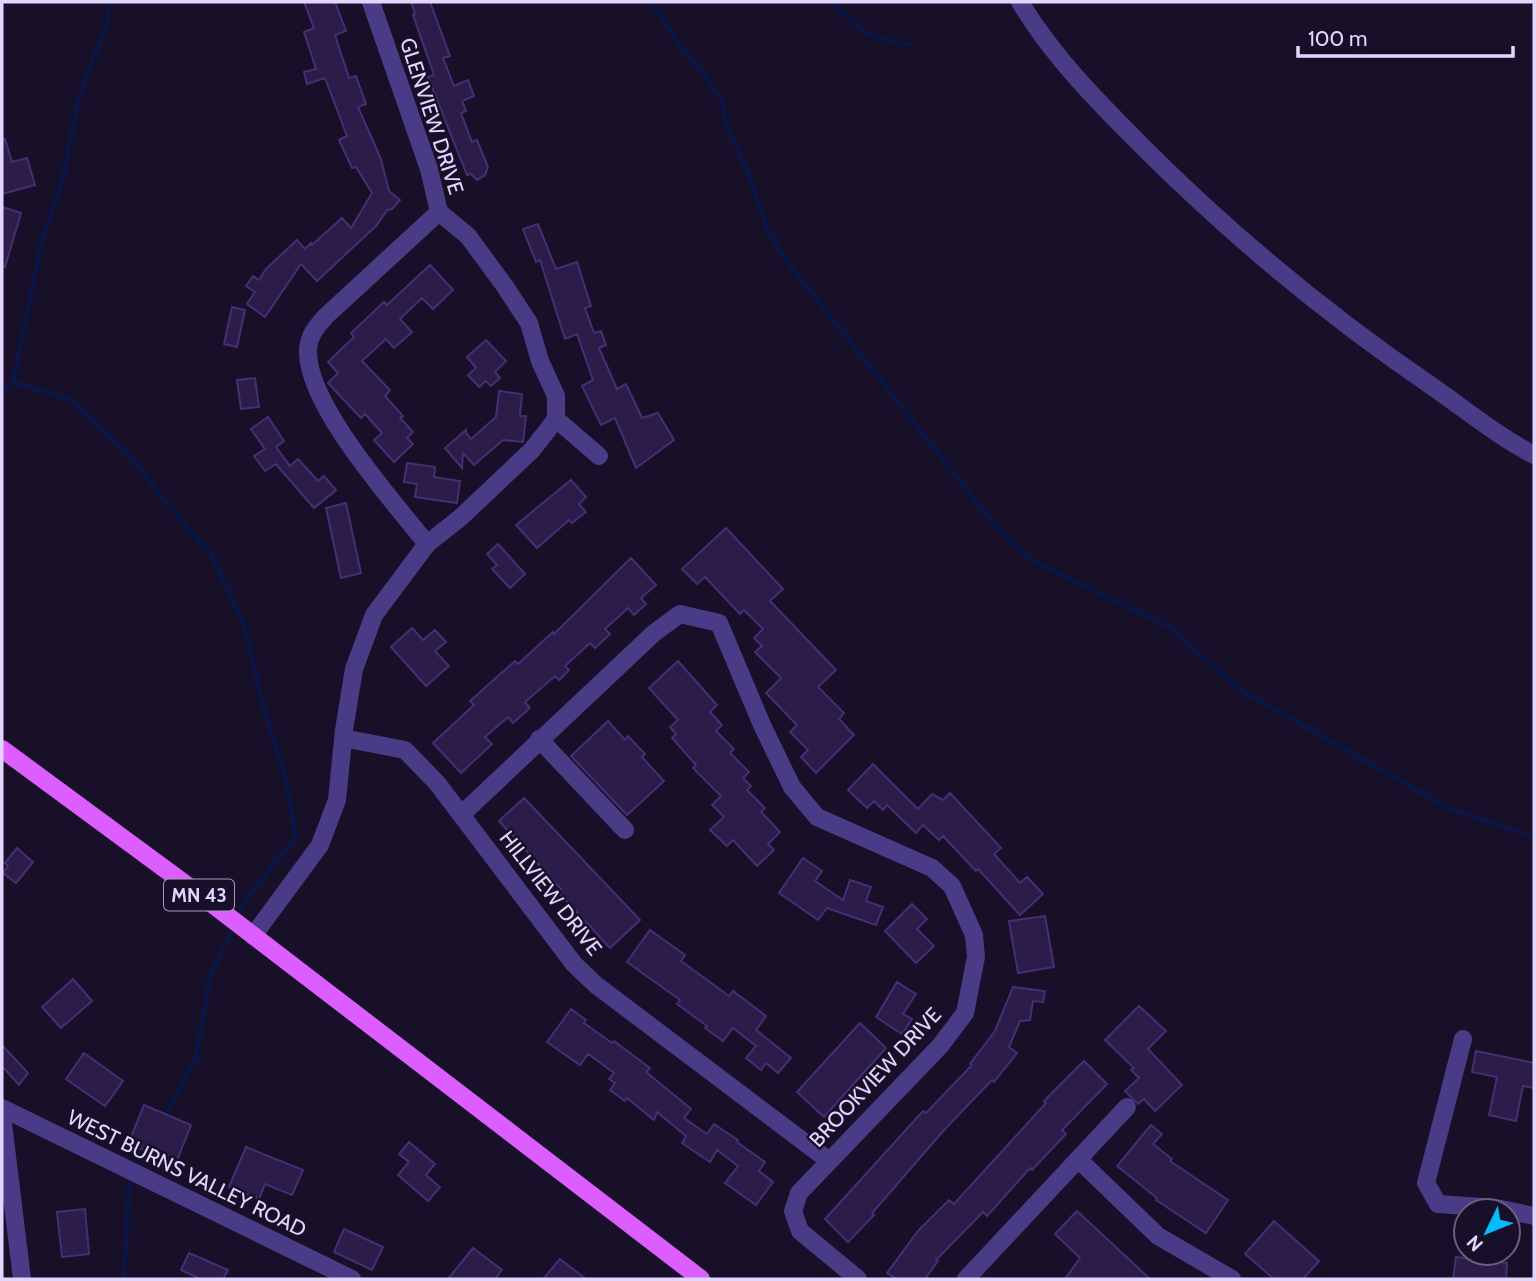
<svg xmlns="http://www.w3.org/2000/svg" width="1536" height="1281" viewBox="0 0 1536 1281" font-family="Cabin,sans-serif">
  <rect width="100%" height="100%" fill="#181028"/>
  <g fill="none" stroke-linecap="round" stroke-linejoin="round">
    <path stroke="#0a1646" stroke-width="4.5" d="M 652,2 L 678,43 L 702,72 L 723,102 L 725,122 L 747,171 L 769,233 L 785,259 L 994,524 L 1013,544 L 1031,560 L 1170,627 L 1236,687 L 1448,808 L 1534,837
      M 833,2 C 862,36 867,36 910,45
      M 13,382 L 71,400 L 135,461 L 165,502 L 210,552 L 244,624 L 262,701 L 286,780 L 296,837 L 247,898 L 241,911
      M 2,391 L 13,382 L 43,236 L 63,178 L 78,100 L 107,23 L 110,2
      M 164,1119 L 196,1058 L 210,977 L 230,934
      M 138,1169 L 149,1149
      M 124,1279 L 129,1187 L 134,1177"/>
  </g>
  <path fill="#2c1c49" stroke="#472e74" stroke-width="2" d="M 304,2 L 335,2 L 346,31 L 335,35 L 349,78 L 356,76 L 366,104 L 358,107 L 381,159 L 389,191 L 400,200 L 392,209 L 387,210 L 377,225 L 317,281 L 301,264 L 265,317 L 247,304 L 255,292 L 246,286 L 253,276 L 259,280 L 266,269 L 297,240 L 305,249 L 311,243 L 312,245 L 342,218 L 351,228 L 372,193 L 356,167 L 352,168 L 339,140 L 347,136 L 325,78 L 307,84 L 304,72 L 316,69 L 304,32 L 314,28 Z
    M 411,2 L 430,2 L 450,56 L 443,58 L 454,86 L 468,80 L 474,96 L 462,101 L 466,111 L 461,113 L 472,142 L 477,140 L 488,167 L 485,175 L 477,180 L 471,174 L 467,175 L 428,77 L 434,75 L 413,15 L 415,14 Z
    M 2,139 L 5,139 L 12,162 L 27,158 L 35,185 L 2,194 Z
    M 2,207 L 21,213 L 5,267 L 2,266 Z
    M 538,224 L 556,269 L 577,262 L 591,306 L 585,308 L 594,333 L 601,331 L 606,345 L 599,348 L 617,389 L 626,384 L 642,418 L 658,413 L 674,440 L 636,468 L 615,418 L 601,425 L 582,386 L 593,380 L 577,334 L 565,339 L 540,260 L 536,262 L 523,229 Z
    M 430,265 L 453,290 L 433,309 L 422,298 L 400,319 L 412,332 L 394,348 L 386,339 L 362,361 L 390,390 L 385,396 L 403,416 L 400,418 L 413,432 L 407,438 L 413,444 L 394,462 L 374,440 L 382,433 L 365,414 L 361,418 L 328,383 L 338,373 L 328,362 L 354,337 L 351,333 L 384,302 L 387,305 Z
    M 232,307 L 245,310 L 237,347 L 224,344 Z
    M 486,340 L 506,361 L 495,372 L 500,378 L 491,386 L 486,381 L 479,387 L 468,375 L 476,368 L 467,357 Z
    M 255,378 L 259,407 L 241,409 L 237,380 Z
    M 499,391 L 522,394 L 520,416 L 526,416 L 523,442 L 503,440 L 474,465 L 463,453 L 462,468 L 445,448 L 466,430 L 466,433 L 471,439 L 496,417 Z
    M 268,417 L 284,441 L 276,447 L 290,466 L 298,459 L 318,481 L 324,476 L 336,490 L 314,508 L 276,464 L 265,471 L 254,456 L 265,449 L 251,429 Z
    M 407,463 L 435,467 L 434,477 L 460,481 L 457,503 L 415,497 L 417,484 L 404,482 Z
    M 571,480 L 586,497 L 579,504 L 586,512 L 572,523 L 569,520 L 537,548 L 516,525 Z
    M 346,503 L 361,573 L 341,578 L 326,508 Z
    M 726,528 L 783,589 L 770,601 L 836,670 L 818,687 L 844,713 L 839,719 L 854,735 L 816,773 L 801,757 L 808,750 L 790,732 L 797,725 L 766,693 L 781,678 L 755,652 L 762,646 L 754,638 L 763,629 L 744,610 L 740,614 L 705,577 L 697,584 L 682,569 Z
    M 498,544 L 525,574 L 510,588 L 492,569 L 497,565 L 487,554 Z
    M 631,558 L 656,585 L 641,598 L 646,604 L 634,615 L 628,608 L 605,629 L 610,634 L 595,648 L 590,643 L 565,666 L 569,670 L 559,680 L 555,676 L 525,702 L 530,708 L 513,723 L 508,717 L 485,737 L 492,744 L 461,773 L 433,743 L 474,705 L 470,701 L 515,661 L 518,664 L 553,632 L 554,634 Z
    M 412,628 L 423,640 L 435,630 L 446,642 L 435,651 L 449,666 L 426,686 L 391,647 Z
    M 678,661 L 717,705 L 710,712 L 722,725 L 716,731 L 734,749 L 730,753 L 749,772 L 743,778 L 751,786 L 747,790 L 765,808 L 761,812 L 780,832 L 768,844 L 774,850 L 757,866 L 733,840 L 727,846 L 710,830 L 724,817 L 712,805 L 721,796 L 693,768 L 696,765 L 672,738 L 676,734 L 670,727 L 678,720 L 649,688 Z
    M 608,721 L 625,740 L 628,736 L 645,754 L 642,757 L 664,781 L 627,815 L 571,756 Z
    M 873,764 L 918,809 L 932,794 L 943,800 L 950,793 L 1001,848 L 994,854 L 1020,883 L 1027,877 L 1043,894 L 1020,915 L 978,869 L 976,871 L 943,836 L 939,840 L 923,825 L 916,833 L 887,805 L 883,810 L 874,801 L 867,808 L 848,790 Z
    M 524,798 L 640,920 L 610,948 L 558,892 L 561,889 L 499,821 Z
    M 17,848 L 33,862 L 16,883 L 3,873 L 8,866 L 5,863 Z
    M 803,858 L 822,871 L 815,881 L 843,900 L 850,880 L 871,887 L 866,901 L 883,907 L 876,925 L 827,908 L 818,920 L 779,893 Z
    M 912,904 L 927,919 L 917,929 L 934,946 L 916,963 L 885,931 Z
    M 1045,916 L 1054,967 L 1018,973 L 1009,921 Z
    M 650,930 L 685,955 L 681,961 L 729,996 L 733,991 L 766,1016 L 756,1030 L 791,1058 L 778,1073 L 766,1063 L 761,1070 L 746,1058 L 756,1046 L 733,1028 L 723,1041 L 705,1028 L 707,1026 L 677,1004 L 680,1000 L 627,962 Z
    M 73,979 L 92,1001 L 61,1028 L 42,1007 Z
    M 897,982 L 916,994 L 903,1014 L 912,1019 L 902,1034 L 876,1017 Z
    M 1013,987 L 1045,991 L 1043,1002 L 1033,1001 L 1030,1020 L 1020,1021 L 1009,1047 L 1017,1053 L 994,1082 L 992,1080 L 945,1129 L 872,1213 L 874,1215 L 848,1242 L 825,1219 L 923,1111 L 926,1113 L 972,1065 L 970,1064 L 995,1031 Z
    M 1139,1006 L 1166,1031 L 1148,1049 L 1182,1085 L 1155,1111 L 1144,1099 L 1138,1104 L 1125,1091 L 1139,1078 L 1131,1070 L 1134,1068 L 1105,1040 Z
    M 571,1009 L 586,1020 L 584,1023 L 612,1043 L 614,1041 L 650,1068 L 646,1072 L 691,1109 L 684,1118 L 707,1134 L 714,1124 L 738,1140 L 737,1142 L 765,1162 L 759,1171 L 773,1182 L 756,1205 L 725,1183 L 738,1166 L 717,1150 L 710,1162 L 682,1143 L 686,1136 L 657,1112 L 654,1120 L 627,1098 L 625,1101 L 610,1090 L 615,1083 L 609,1079 L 614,1073 L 588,1054 L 580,1065 L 547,1042 Z
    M 860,1023 L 886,1048 L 824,1117 L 797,1092 Z
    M 2,1045 L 28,1073 L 19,1085 L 2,1066 Z
    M 1476,1051 L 1534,1063 L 1534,1088 L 1523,1086 L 1516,1121 L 1489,1115 L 1497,1077 L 1472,1072 Z
    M 84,1053 L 123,1081 L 105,1106 L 66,1079 Z
    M 1084,1061 L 1107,1084 L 1062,1130 L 1066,1134 L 1032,1170 L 1030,1168 L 987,1216 L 983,1212 L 936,1260 L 938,1261 L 925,1279 L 896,1279 L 887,1273 L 918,1231 L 949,1200 L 954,1204 L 1046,1103 L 1044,1101 Z
    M 144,1105 L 191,1125 L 176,1163 L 128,1144 Z
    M 1151,1125 L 1162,1134 L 1153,1144 L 1172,1159 L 1170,1161 L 1228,1200 L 1206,1233 L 1156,1200 L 1157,1198 L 1117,1166 Z
    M 409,1142 L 435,1164 L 426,1175 L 440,1187 L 428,1201 L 398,1175 L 409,1162 L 399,1154 Z
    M 246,1147 L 303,1170 L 292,1195 L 265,1184 L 259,1199 L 229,1187 Z
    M 85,1209 L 89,1254 L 62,1257 L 57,1212 Z
    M 1077,1211 L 1150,1279 L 1065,1279 L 1080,1258 L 1055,1234 Z
    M 1274,1221 L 1319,1261 L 1303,1279 L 1274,1279 L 1245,1254 Z
    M 344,1229 L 383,1247 L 372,1270 L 334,1252 Z
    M 473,1248 L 502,1270 L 495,1279 L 448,1279 Z
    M 189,1253 L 228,1270 L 223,1279 L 201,1279 L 181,1270 Z
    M 1456,1257 L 1507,1263 L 1506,1279 L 1453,1279 Z
    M 560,1259 L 586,1279 L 543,1279 Z"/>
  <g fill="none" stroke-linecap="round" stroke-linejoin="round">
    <path stroke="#4a3b86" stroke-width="18" d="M 1020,2 C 1053,57 1098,102 1143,147 C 1232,236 1329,316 1433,387 C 1466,410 1499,437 1534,455
      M 556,419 L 599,456
      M 427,544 C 393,501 305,403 308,349 C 309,335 317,326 326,316 L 439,212
      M 343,738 L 405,750 L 437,783 L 574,964 L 596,985 L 828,1160
      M 539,739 L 625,830
      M 461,815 L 654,633 L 680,614 L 719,623 L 762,725 L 792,787 L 817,817 L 932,868 L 952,886 L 974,935 L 976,957 L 965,1013 L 940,1046 L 799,1193 L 793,1211 L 800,1231 L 858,1279
      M 253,936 L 320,845 L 337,800 L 344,730 L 354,669 L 374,615 L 427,544 L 460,518 L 532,450 L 556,419 L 556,396 L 540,361 L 529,323 L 504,285 L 468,236 L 439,212 L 429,169 L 371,2
      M 1463,1039 L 1426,1183 L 1438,1204 L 1496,1208 L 1534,1216
      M 2,1108 L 352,1279
      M 2,1115 L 22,1279
      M 1078,1159 L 1158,1236 L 1232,1279
      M 966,1279 L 1127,1107"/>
    <path stroke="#dd5eff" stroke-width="18" d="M 2,749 L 207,900 L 701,1279"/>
  </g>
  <g text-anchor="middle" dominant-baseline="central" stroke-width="5" stroke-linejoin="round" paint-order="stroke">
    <rect fill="#181028" stroke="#a59bbe" stroke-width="2" x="164" y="879.5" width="70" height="31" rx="5"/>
    <g font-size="19" font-weight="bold" fill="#e2d6ff">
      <text x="199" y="895">MN 43</text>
    </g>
    <g font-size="21" fill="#e2d6ff" stroke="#181028">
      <text transform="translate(432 116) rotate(72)">GLENVIEW DRIVE</text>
      <text transform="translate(551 893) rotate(52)">HILLVIEW DRIVE</text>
      <text transform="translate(875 1077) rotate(-47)">BROOKVIEW DRIVE</text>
      <text transform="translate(187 1173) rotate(26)">WEST BURNS VALLEY ROAD</text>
    </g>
  </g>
  <rect width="1536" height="1281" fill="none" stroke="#e2d6ff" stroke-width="7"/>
  <g transform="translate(1487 1232) rotate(227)"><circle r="33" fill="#181028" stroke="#695f7e" stroke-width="2"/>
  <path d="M0-5L12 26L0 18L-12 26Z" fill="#03bcfe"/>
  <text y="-10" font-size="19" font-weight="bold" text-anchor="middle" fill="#e2d6ff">N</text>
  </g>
  <path d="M1298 46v10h215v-10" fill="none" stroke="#e2d6ff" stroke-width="3.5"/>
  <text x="1308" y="46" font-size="21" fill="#e2d6ff" stroke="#181028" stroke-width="5" paint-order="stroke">100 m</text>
</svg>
